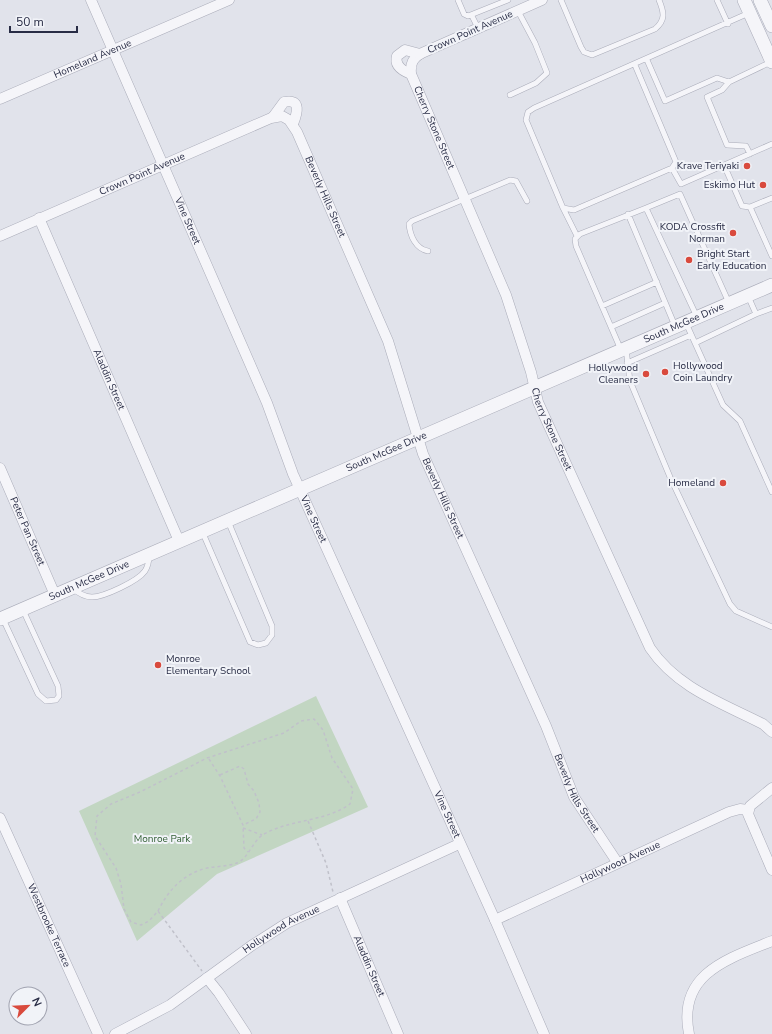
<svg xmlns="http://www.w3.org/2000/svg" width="772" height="1034" viewBox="0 0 772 1034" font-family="'Nunito Sans',sans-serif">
  <rect width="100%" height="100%" fill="#e1e3eb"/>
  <path fill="#c2d6c2" d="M 316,696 L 368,807 L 217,874 L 137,941 L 79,811 Z"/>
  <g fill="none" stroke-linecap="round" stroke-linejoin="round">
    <g stroke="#aaacb9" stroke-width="6">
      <path id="service" d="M 458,0 L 464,14 L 468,16 L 508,0
        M 561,0 L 581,47 L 584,52 L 592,55 L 655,29 C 666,20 664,12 659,0
        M 717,0 L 728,24
        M 472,16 L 478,28
        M 647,60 L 665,101 L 717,78 L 729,82
        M 635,65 L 676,162 L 672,168 L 574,210 L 563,208 L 526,120 L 528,112 L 534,108 L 749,13
        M 510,95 L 536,83 L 547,73 L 535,43 L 518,11
        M 750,154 L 746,146 L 727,145 L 707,97 L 722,90 L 729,82 L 771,62
        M 724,165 L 742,206 L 750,207
        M 672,168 L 681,184 L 772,144
        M 772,198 L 750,207 L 772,256
        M 563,208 L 577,236
        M 628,214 L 675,326
        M 428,251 C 416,249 410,236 409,224 L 412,221 L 510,180 L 516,181 L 527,201
        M 748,296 L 756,314 L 772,308
        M 602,306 L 657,282
        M 697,317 L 646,208 L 680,194 L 729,303
        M 686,323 L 723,405 L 740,421 L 772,492
        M 611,327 L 665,303
        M 695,343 L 756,314
        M 626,349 L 630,381 L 670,477 L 730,604 L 736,611 L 772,627
        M 621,350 L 576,246 L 575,239 L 580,234 L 646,208
        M 627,363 L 691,335
        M 202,531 L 250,642 L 258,645 L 266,643 L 272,635 L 272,626 L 228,521
        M 72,588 C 78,593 84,597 92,597 C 104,597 138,581 145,571 C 148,566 149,562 149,556
        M 3,619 L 38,694 L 46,701 L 56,700 L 59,696 L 58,686 L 23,610"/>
    </g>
    <g stroke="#aaacb9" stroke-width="11">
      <g id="minor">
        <path id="s1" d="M 91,0 L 267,403 L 293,474 L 495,920 L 544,1034"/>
        <path id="s2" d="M 542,0 L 422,53 C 413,58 410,63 411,74 L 506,295 L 531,372 L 538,402 L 650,648 C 677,688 722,703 763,724 L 772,732"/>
        <path d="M 411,74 C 403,71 394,66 397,56 L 405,50 L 420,54"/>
        <path id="s3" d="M 0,99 L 229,0"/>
        <path d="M 273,117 L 284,102 C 302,98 297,114 293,124"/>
        <path id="s4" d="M 39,218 L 179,541"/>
        <path id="s5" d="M 0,236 L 271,118 L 282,116 L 289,120 L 297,132 L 388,341 L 423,454 L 546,726 L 574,797 L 617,862"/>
        <path id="s6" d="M 0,468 L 55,595"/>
        <path d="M 772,788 L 750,806 L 748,814 L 772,870"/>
        <path id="s7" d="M 0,818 L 98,1034"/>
        <path id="s8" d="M 340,898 L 398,1034"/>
        <path id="s9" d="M 495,920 L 729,812 L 740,809 L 748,810"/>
        <path d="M 207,978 L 219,993 L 246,1034"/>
        <path id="s10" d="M 115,1034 L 170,1005 L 251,946 L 287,923 L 459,844"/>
        <path d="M 689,1034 C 677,974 727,959 772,941"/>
      </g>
    </g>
    <g stroke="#aaacb9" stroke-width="14">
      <g id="tertiary">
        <path d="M 744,0 L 772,62"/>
        <path d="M 760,0 L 772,26"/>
        <path id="s11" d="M 0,619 L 772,285"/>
      </g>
    </g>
    <path stroke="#c0c1ca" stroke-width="1.5" stroke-dasharray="3 3" stroke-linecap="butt" d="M 209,759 L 220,776 L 243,825 L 244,848 L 248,852
      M 220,775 L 240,766 L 244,769 L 248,784 L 254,791 L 259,803 L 260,812 L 256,819 L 243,825
      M 308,821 L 326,863 L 333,892
      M 243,828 L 262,835
      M 158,911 C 168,891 181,876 203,869 C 214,866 226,867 237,863 C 248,859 253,840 264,834 C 291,819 325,822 350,804 L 353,789 L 332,758 L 323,730 L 314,719 L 301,721 L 284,733 L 207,758 L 140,792 L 111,804 L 97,816 L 95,836 L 116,868 L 121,884 L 124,909 L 131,922 L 141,925 L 149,921 L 158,911 L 202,971"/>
    <use href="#service" stroke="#f5f5f9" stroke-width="5"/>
    <use href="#minor" stroke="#f5f5f9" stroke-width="10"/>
    <use href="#tertiary" stroke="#f5f5f9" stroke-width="13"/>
  </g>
  <g fill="#d94a3d" stroke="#f1f3f8" stroke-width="1.5">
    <circle cx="747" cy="166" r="4"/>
    <circle cx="763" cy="185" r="4"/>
    <circle cx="733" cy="233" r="4"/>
    <circle cx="689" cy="260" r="4"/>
    <circle cx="665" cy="372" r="4"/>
    <circle cx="646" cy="374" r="4"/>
    <circle cx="723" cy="483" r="4"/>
    <circle cx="158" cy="665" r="4"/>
  </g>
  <g text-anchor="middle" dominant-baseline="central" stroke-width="4" stroke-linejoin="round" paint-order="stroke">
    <g font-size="10" fill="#282c45" stroke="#f1f3f8">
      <text transform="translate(470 32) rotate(-24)">Crown Point Avenue</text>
      <text stroke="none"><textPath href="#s3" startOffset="101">Homeland Avenue</textPath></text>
      <text stroke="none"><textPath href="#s2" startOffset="215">Cherry Stone Street</textPath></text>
      <text stroke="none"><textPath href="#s5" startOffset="155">Crown Point Avenue</textPath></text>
      <text stroke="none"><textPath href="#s5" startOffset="400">Beverly Hills Street</textPath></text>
      <text stroke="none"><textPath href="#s1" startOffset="241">Vine Street</textPath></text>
      <text stroke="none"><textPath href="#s11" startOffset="745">South McGee Drive</textPath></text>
      <text stroke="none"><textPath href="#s4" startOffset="176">Aladdin Street</textPath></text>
      <text stroke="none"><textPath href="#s2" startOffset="539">Cherry Stone Street</textPath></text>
      <text stroke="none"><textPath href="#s11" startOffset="421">South McGee Drive</textPath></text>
      <text stroke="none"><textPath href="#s5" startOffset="724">Beverly Hills Street</textPath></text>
      <text stroke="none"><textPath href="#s1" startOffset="565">Vine Street</textPath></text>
      <text stroke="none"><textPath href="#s6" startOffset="69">Peter Pan Street</textPath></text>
      <text stroke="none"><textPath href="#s11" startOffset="97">South McGee Drive</textPath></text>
      <text stroke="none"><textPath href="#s5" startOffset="1048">Beverly Hills Street</textPath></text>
      <text stroke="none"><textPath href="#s1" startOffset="889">Vine Street</textPath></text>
      <text stroke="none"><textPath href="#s9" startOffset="138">Hollywood Avenue</textPath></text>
      <text stroke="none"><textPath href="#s7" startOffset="118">Westbrooke Terrace</textPath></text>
      <text stroke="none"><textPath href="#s10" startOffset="197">Hollywood Avenue</textPath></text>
      <text stroke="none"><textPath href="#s8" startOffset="74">Aladdin Street</textPath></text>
    </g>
    <g font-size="10" fill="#282c45" stroke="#f1f3f8" text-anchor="end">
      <text x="739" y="166">Krave Teriyaki</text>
      <text x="755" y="185">Eskimo Hut</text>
      <text x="725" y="227">KODA Crossfit<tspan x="725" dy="12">Norman</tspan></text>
      <text x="697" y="254" text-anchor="start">Bright Start<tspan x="697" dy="12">Early Education</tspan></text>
      <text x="673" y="366" text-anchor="start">Hollywood<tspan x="673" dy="12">Coin Laundry</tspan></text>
      <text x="638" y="368">Hollywood<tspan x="638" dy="12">Cleaners</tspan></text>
      <text x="715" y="483">Homeland</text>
      <text x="166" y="659" text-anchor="start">Monroe<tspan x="166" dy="12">Elementary School</tspan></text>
    </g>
    <g font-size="10" fill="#346136" stroke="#f1f3f8">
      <text x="162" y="839">Monroe Park</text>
    </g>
  </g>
  <g transform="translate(28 1006) rotate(66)"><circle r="19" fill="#f1f3f8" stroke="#a1a3b0"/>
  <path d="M0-3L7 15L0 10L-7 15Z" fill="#d94a3d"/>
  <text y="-6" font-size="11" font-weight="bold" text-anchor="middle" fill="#282c45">N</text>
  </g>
  <path d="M10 26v6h67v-6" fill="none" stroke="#282c45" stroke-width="2"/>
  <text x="16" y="26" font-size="12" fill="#282c45" stroke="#f1f3f8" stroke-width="3" paint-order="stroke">50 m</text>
</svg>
